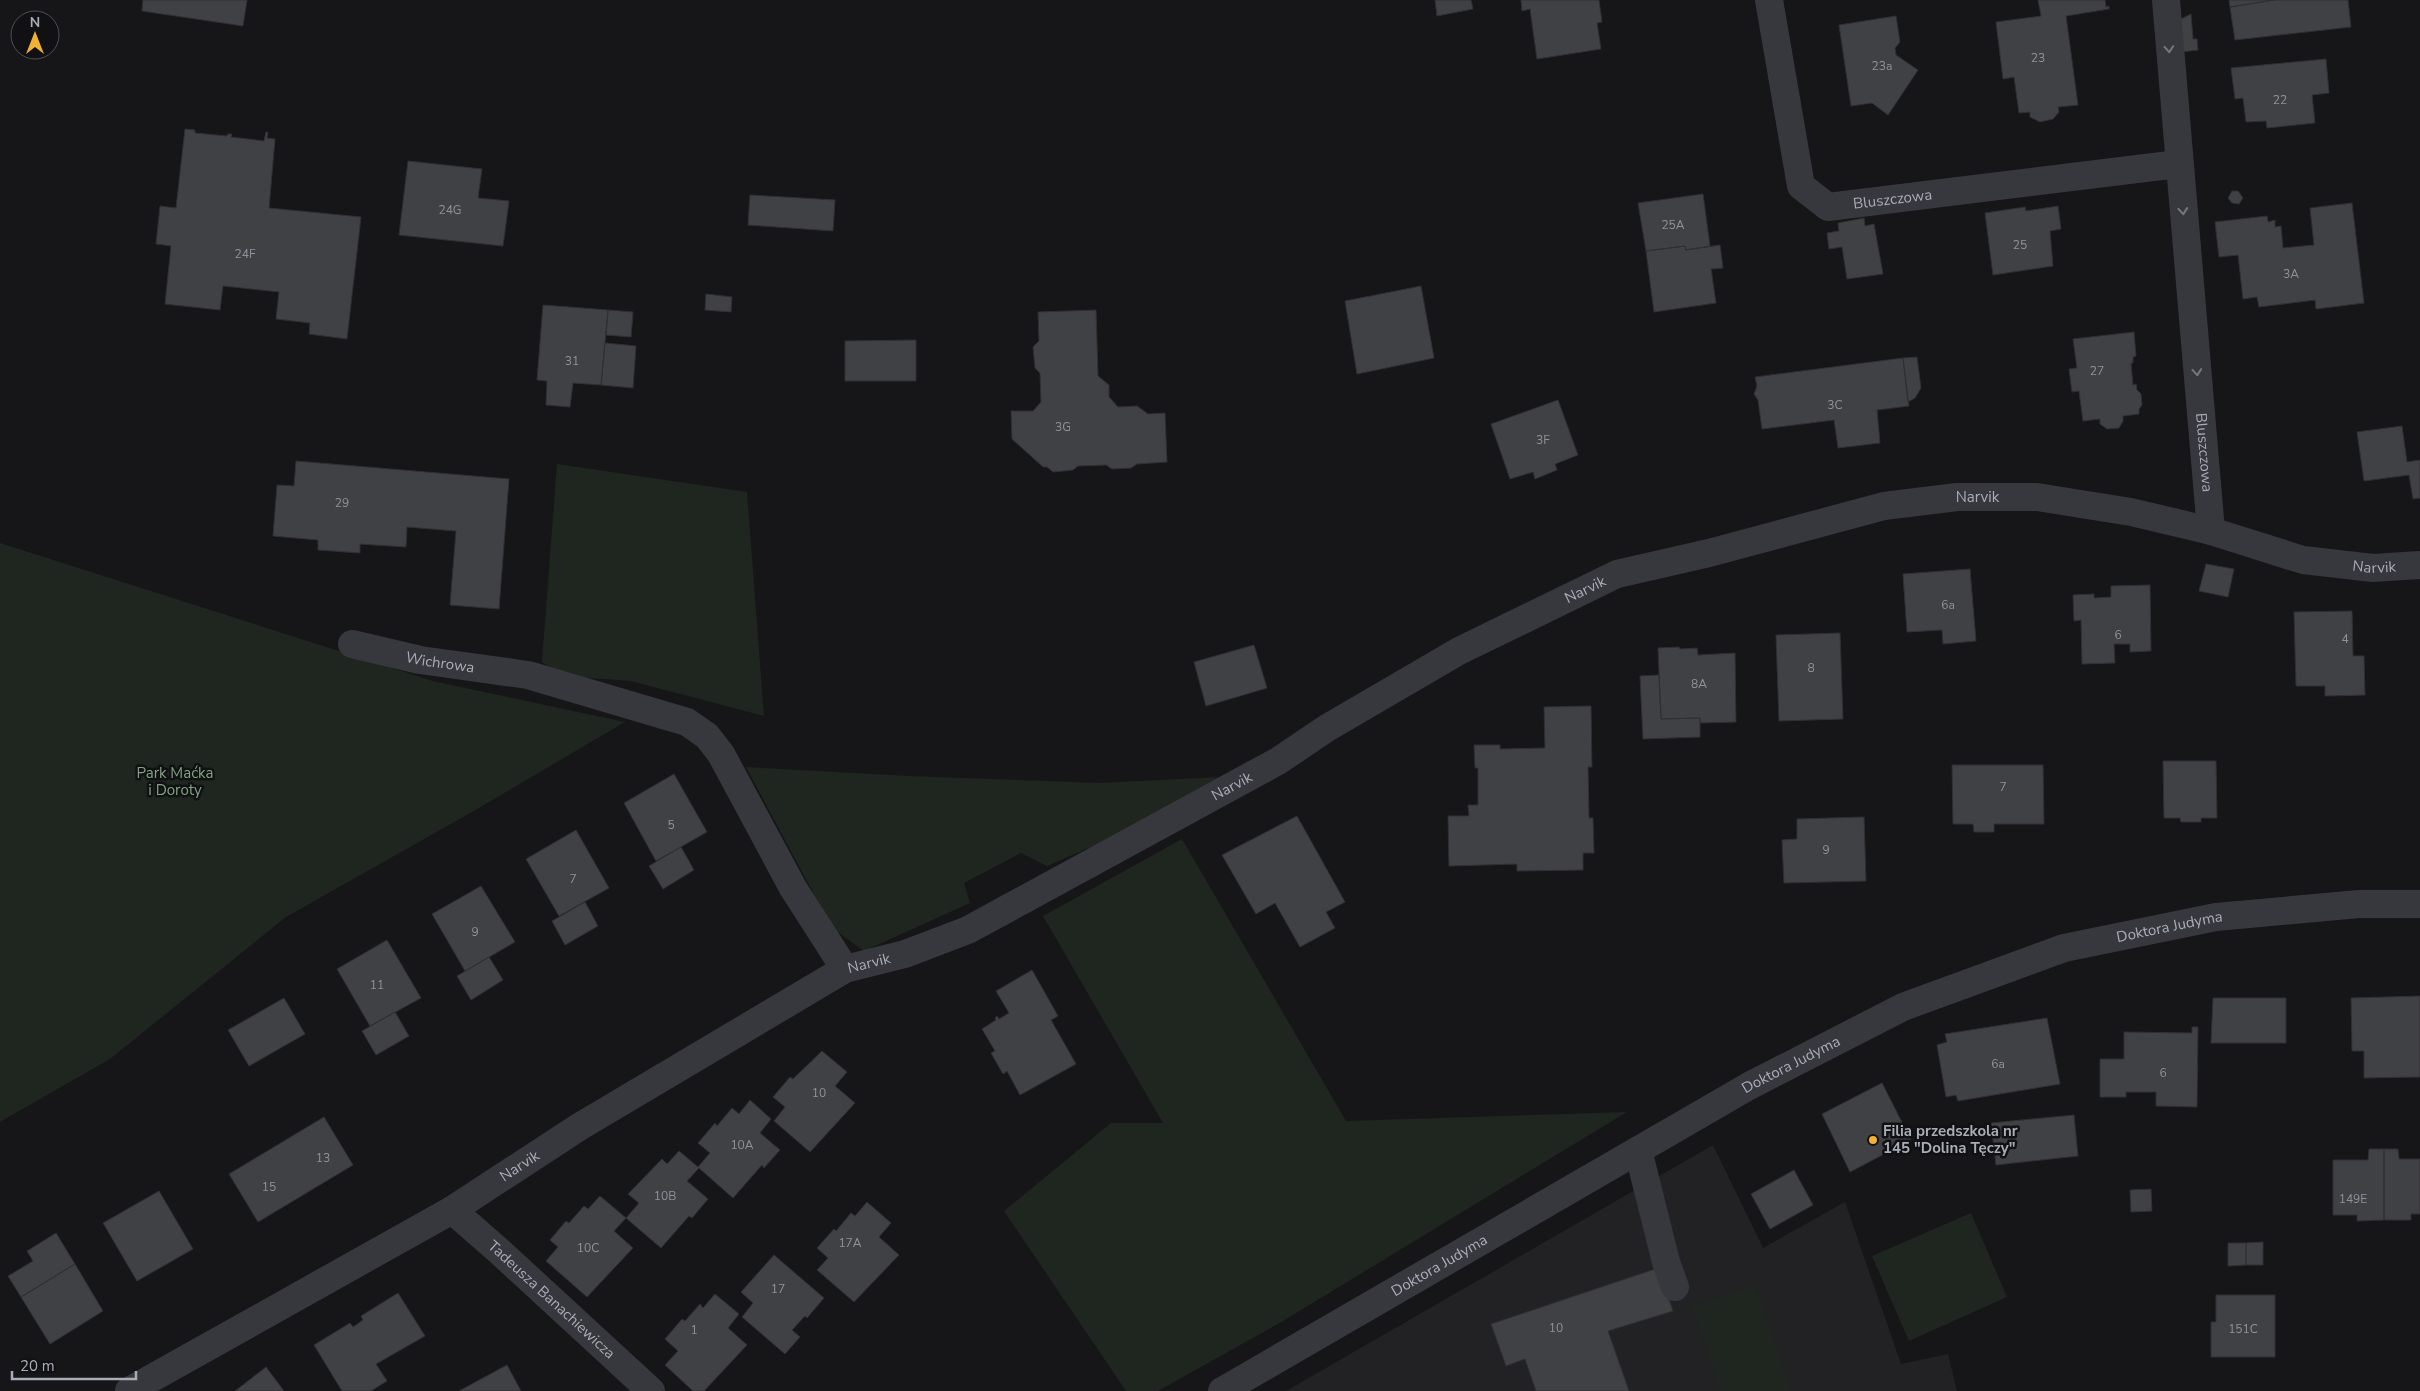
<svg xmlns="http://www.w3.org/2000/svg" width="2420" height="1391" viewBox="0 0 2420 1391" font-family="'Nunito Sans',sans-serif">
  <rect width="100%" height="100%" fill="#161618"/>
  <path fill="#222225" d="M 1713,1145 L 1763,1248 L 1845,1202 L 1901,1364 L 1948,1354 L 1957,1391 L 1286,1391 Z"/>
  <path fill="#1e261f" d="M 557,464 L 747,492 L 764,716 L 631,681 L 563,676 L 542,662 Z
    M 0,543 L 433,681 L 625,722 L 472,812 L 286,917 L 110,1059 L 0,1122 Z
    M 746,767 L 909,776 L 1099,783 L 1223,777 L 1137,827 L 1047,866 L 1021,853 L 964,883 L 970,903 L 864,951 L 832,928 Z
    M 1182,839 L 1346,1121 L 1627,1112 L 1283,1321 L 1158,1391 L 1126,1391 L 1004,1211 L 1111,1123 L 1163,1123 L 1043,916 Z
    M 1971,1213 L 2007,1297 L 1909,1341 L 1872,1256 Z
    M 1755,1284 L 1792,1391 L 1721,1391 L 1691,1306 Z"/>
  <path fill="#404145" stroke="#303034" d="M 143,0 L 247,0 L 243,26 L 142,11 Z
    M 1435,0 L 1471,0 L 1473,9 L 1437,16 Z
    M 1521,0 L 1599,0 L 1602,22 L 1597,23 L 1601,49 L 1537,59 L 1530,9 L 1522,11 Z
    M 2038,0 L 2105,0 L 2106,7 L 2109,6 L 2109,9 L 2066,16 L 2078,105 L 2058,107 L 2059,112 L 2053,119 L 2040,122 L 2030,117 L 2030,112 L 2019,113 L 2014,77 L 2003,79 L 1996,22 L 2041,16 Z
    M 2229,0 L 2274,0 L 2230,7 Z
    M 2274,0 L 2348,0 L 2351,27 L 2235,40 L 2230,7 Z
    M 2191,14 L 2193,39 L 2197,39 L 2198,50 L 2181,52 L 2179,20 Z
    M 1896,16 L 1900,42 L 1895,48 L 1896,55 L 1918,70 L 1888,115 L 1872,103 L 1851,106 L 1839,25 Z
    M 2326,59 L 2329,93 L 2312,95 L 2315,123 L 2267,128 L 2266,121 L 2246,122 L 2243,98 L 2235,99 L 2231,68 Z
    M 185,129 L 195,130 L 195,133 L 227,136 L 228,134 L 232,134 L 231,137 L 264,141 L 266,132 L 268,132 L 267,138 L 275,139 L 269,208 L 361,217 L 347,339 L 309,334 L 310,323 L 276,319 L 279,292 L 223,286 L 220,310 L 165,304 L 171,246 L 156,244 L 160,206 L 176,208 Z
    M 408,161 L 482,169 L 478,198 L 509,201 L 503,246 L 399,235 Z
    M 2232,191 L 2238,191 L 2243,198 L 2239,204 L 2232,203 L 2228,198 Z
    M 1703,194 L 1710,246 L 1686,250 L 1685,246 L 1646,251 L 1638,203 Z
    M 750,195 L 835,200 L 833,231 L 748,225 Z
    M 2352,203 L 2364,303 L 2316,309 L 2315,300 L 2259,307 L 2257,297 L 2243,299 L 2238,255 L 2219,257 L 2215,222 L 2267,216 L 2268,222 L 2275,220 L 2275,227 L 2281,226 L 2283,248 L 2314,245 L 2310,208 Z
    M 2058,206 L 2061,229 L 2050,231 L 2053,266 L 1993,275 L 1985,213 L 2025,207 L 2026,211 Z
    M 1864,218 L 1865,226 L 1874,224 L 1883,274 L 1847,279 L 1842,247 L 1829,249 L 1827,233 L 1839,231 L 1838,223 Z
    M 1720,245 L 1723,268 L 1711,269 L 1716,303 L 1654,312 L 1646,251 L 1685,246 L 1686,250 Z
    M 1421,286 L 1434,358 L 1357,374 L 1345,301 Z
    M 706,294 L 732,297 L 731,312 L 705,310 Z
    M 543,305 L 608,310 L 601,385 L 573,383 L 570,407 L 546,405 L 547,381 L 537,380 Z
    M 608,310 L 633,312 L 631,337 L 606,335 Z
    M 1096,310 L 1098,376 L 1109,385 L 1109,397 L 1118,407 L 1137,406 L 1148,414 L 1165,413 L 1167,462 L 1137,464 L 1131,468 L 1112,469 L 1106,465 L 1078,466 L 1073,470 L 1053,472 L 1047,467 L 1043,467 L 1012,439 L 1011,411 L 1033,411 L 1041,402 L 1040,373 L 1035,368 L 1033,347 L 1039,341 L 1038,312 Z
    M 2134,332 L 2136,356 L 2133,357 L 2133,363 L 2131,363 L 2133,385 L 2136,384 L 2137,390 L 2141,394 L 2142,405 L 2139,409 L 2139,414 L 2123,416 L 2123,421 L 2119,428 L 2107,429 L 2100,424 L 2100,419 L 2083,421 L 2079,391 L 2072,392 L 2069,369 L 2077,368 L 2073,339 Z
    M 916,340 L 916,381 L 845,381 L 845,341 Z
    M 605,343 L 636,346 L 633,388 L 601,385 Z
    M 1917,357 L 1921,388 L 1915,398 L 1908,402 L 1903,358 Z
    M 1903,358 L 1909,406 L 1877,410 L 1880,443 L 1838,448 L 1834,420 L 1762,429 L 1758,400 L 1754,394 L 1757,386 L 1755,377 Z
    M 1558,400 L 1578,455 L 1555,464 L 1557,470 L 1535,479 L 1533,472 L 1510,479 L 1491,424 Z
    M 2402,426 L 2407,462 L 2420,460 L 2420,498 L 2413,499 L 2409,475 L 2364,481 L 2357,432 Z
    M 296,461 L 509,479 L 499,609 L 450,605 L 456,531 L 407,527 L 406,547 L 360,544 L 360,553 L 318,550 L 318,540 L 273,536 L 277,485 L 294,486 Z
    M 2206,564 L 2234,569 L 2228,597 L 2199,591 Z
    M 1970,569 L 1976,641 L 1943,644 L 1942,630 L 1907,632 L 1903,574 Z
    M 2150,585 L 2151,651 L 2130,652 L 2130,644 L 2114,644 L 2115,663 L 2082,664 L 2081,620 L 2074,621 L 2073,595 L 2094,594 L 2094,598 L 2111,597 L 2111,586 Z
    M 2352,611 L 2353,656 L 2364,656 L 2365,695 L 2325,696 L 2325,686 L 2296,686 L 2294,612 Z
    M 1840,633 L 1843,719 L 1779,721 L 1776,635 Z
    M 1254,645 L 1267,688 L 1206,706 L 1194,662 Z
    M 1679,647 L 1680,649 L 1697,648 L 1698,655 L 1735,653 L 1736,722 L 1700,723 L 1700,718 L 1661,719 L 1658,648 Z
    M 1659,675 L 1661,719 L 1700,718 L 1700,737 L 1643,739 L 1640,676 Z
    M 1591,706 L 1592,767 L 1588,767 L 1589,818 L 1593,818 L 1594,853 L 1583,853 L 1583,870 L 1517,871 L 1517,864 L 1449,866 L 1448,816 L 1469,816 L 1468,805 L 1478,805 L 1478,768 L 1475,768 L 1474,745 L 1500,745 L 1500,749 L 1545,748 L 1544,707 Z
    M 2163,761 L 2216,761 L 2217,818 L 2201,818 L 2201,822 L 2181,822 L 2180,818 L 2164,818 Z
    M 1952,765 L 2043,765 L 2044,824 L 1994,824 L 1994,832 L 1974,832 L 1973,824 L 1953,824 Z
    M 674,774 L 707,832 L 656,861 L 624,803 Z
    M 1297,816 L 1345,902 L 1326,912 L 1335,928 L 1300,947 L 1275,903 L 1256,914 L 1222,855 Z
    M 1864,817 L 1866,881 L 1784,883 L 1782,840 L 1797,839 L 1797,819 Z
    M 576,830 L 609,888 L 559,916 L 526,859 Z
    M 681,847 L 694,870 L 663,889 L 649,866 Z
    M 481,886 L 515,942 L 465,971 L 432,914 Z
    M 585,902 L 598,926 L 565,945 L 552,921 Z
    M 387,940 L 421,998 L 370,1026 L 337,969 Z
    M 489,957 L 503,980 L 471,1000 L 457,976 Z
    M 1032,970 L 1058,1016 L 1051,1020 L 1076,1064 L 1020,1095 L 1007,1071 L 1003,1074 L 991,1053 L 995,1051 L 982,1029 L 996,1020 L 995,1018 L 997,1016 L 999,1019 L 1009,1013 L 996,991 Z
    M 2420,996 L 2420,1077 L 2364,1078 L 2364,1051 L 2352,1051 L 2351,998 Z
    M 284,998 L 305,1034 L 249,1066 L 228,1030 Z
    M 2213,998 L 2286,998 L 2286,1043 L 2211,1043 Z
    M 395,1012 L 409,1036 L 376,1055 L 362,1031 Z
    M 2047,1018 L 2060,1084 L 1958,1101 L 1956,1095 L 1946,1097 L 1937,1045 L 1947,1042 L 1945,1034 Z
    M 2192,1027 L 2198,1027 L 2197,1107 L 2156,1106 L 2156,1092 L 2126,1092 L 2126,1097 L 2100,1097 L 2100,1059 L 2124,1059 L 2124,1032 L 2192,1033 Z
    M 822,1051 L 847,1072 L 835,1086 L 855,1103 L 810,1152 L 774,1121 L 785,1107 L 773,1097 L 790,1077 L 793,1079 Z
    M 1882,1083 L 1911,1140 L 1850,1172 L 1822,1114 Z
    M 750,1100 L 771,1119 L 760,1133 L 780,1150 L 764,1168 L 762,1165 L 733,1198 L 699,1168 L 687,1181 L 708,1199 L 692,1218 L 689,1216 L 661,1248 L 626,1218 L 639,1203 L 628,1194 L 662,1159 L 667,1164 L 679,1151 L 698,1167 L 710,1153 L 698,1143 L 715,1123 L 717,1126 L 732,1108 L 739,1114 Z
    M 2074,1115 L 2078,1156 L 1996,1165 L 1991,1123 Z
    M 324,1117 L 353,1165 L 258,1222 L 229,1174 Z
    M 2369,1149 L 2384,1149 L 2384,1220 L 2357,1221 L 2357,1215 L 2333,1215 L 2333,1160 L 2368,1160 Z
    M 2384,1149 L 2398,1149 L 2399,1159 L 2420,1159 L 2420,1214 L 2411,1214 L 2411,1220 L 2384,1220 Z
    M 1794,1170 L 1813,1205 L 1770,1229 L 1751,1194 Z
    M 2151,1189 L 2152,1211 L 2131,1212 L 2130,1190 Z
    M 159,1191 L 193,1249 L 137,1281 L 103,1223 Z
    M 600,1196 L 626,1218 L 614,1231 L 633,1248 L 587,1297 L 546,1261 L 558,1247 L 550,1240 L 566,1221 L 569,1223 L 584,1206 L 588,1209 Z
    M 867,1202 L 891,1223 L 879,1237 L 899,1255 L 854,1302 L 817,1270 L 828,1258 L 817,1248 L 834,1229 L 836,1231 L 851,1213 L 855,1216 Z
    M 56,1233 L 75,1264 L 21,1297 L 8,1276 L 33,1261 L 27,1251 Z
    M 2263,1242 L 2263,1265 L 2246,1265 L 2246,1243 Z
    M 2228,1243 L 2246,1243 L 2246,1265 L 2228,1266 Z
    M 774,1255 L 824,1298 L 807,1318 L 805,1316 L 792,1330 L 800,1337 L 785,1354 L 742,1317 L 753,1303 L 741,1292 Z
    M 75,1264 L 103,1311 L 50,1344 L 21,1297 Z
    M 1658,1268 L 1673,1311 L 1608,1331 L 1629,1391 L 1536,1391 L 1525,1359 L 1506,1366 L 1491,1324 Z
    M 398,1293 L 425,1336 L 376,1364 L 387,1381 L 371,1391 L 342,1391 L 314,1345 L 350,1323 L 353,1327 L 363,1320 L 361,1316 Z
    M 715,1294 L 739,1314 L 728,1328 L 747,1345 L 704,1391 L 693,1391 L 665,1365 L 678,1351 L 665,1339 L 682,1319 L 685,1321 L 700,1304 L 703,1308 Z
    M 2216,1295 L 2275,1295 L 2275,1357 L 2211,1357 L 2211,1322 L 2216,1322 Z
    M 507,1365 L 521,1391 L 459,1391 Z
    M 266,1367 L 284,1391 L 235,1391 Z"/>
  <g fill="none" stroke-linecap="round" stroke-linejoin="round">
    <g stroke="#37383d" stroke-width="28">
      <path id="s1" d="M 1769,0 L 1801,186 L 1828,207 L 2178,164"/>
      <path id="s2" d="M 2166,0 L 2211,531"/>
      <path id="s3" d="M 352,644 L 420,660 L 528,675 L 687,722 L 707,736 L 721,754 L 793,888 L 845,969"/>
      <path d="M 1638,1150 L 1666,1262 L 1675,1287"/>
      <path id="s4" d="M 452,1210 L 499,1251 L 651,1391"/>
      <path id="s5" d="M 129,1391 L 452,1210 L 579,1127 L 845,969 L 905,954 L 968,930 L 1278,761 L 1327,728 L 1459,651 L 1617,574 L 1709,553 L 1884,506 L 1957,497 L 2037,497 L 2131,512 L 2211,531 L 2303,560 L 2373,568 L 2420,565"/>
      <path id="s6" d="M 1222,1391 L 1749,1086 L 1903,1007 L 2064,948 L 2216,917 L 2359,904 L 2420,904"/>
    </g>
  </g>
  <defs><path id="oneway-chevron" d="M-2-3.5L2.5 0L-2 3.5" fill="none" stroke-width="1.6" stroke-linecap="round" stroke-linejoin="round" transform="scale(1.25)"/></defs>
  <g stroke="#757881">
    <use href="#oneway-chevron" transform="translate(2169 49) rotate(86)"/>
    <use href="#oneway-chevron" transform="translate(2183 211) rotate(85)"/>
    <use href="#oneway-chevron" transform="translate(2197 372) rotate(85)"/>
  </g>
  <circle fill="#f2b134" stroke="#111113" stroke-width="2" cx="1873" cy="1140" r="5"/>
  <g text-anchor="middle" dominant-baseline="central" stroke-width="5" stroke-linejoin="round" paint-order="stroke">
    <g font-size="12" fill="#8e929b">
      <text x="2038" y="58">23</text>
      <text x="1882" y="66">23a</text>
      <text x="2280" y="100">22</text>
      <text x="450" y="210">24G</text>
      <text x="1673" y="225">25A</text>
      <text x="2020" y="245">25</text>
      <text x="245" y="254">24F</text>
      <text x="2291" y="274">3A</text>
      <text x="572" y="361">31</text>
      <text x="2097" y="371">27</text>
      <text x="1835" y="405">3C</text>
      <text x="1063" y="427">3G</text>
      <text x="1543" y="440">3F</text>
      <text x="342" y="503">29</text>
      <text x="1948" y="605">6a</text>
      <text x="2118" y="635">6</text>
      <text x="2345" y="639">4</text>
      <text x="1811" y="668">8</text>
      <text x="1699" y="684">8A</text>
      <text x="2003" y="787">7</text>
      <text x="671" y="825">5</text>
      <text x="1826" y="850">9</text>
      <text x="573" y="879">7</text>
      <text x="475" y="932">9</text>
      <text x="377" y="985">11</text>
      <text x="1998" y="1064">6a</text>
      <text x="2163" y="1073">6</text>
      <text x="819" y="1093">10</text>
      <text x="742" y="1145">10A</text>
      <text x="323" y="1158">13</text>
      <text x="269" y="1187">15</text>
      <text x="665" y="1196">10B</text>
      <text x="2353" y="1199">149E</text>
      <text x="850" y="1243">17A</text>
      <text x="588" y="1248">10C</text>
      <text x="778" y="1289">17</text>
      <text x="1556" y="1328">10</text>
      <text x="2243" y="1329">151C</text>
      <text x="694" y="1330">1</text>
    </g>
    <g font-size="15" fill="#a8adb8" stroke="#111113">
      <text stroke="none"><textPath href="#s1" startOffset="288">Bluszczowa</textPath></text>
      <text stroke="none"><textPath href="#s2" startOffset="454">Bluszczowa</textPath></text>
      <text stroke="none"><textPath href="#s5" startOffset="2071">Narvik</textPath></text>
      <text stroke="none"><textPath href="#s5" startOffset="2476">Narvik</textPath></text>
      <text stroke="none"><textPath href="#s5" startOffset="1666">Narvik</textPath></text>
      <text stroke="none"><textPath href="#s3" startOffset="90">Wichrowa</textPath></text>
      <text stroke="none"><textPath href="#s5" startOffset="1261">Narvik</textPath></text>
      <text stroke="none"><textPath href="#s6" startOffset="1061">Doktora Judyma</textPath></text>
      <text stroke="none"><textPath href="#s5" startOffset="856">Narvik</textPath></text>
      <text stroke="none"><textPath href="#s6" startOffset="656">Doktora Judyma</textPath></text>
      <text stroke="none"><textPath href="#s5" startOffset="451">Narvik</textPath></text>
      <text stroke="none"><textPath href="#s6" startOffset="251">Doktora Judyma</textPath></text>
      <text stroke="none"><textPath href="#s4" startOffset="134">Tadeusza Banachiewicza</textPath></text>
    </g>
    <g font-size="15" fill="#7fa381" stroke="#111113">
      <text x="175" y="773">Park Maćka<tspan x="175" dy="17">i Doroty</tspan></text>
    </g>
    <g font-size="15" font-weight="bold" fill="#a8adb8" stroke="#111113" text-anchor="start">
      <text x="1883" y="1131">Filia przedszkola nr<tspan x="1883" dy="17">145 "Dolina Tęczy"</tspan></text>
    </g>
  </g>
  <g transform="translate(35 35)"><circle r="24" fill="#111113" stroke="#4d4f55"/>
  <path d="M0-4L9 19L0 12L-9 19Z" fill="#f2b134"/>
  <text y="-8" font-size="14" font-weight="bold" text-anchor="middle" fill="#a8adb8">N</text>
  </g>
  <path d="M12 1371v8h124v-8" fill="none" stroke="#a8adb8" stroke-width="2.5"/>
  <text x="20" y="1371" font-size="15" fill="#a8adb8" stroke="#111113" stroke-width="4" paint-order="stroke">20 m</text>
</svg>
